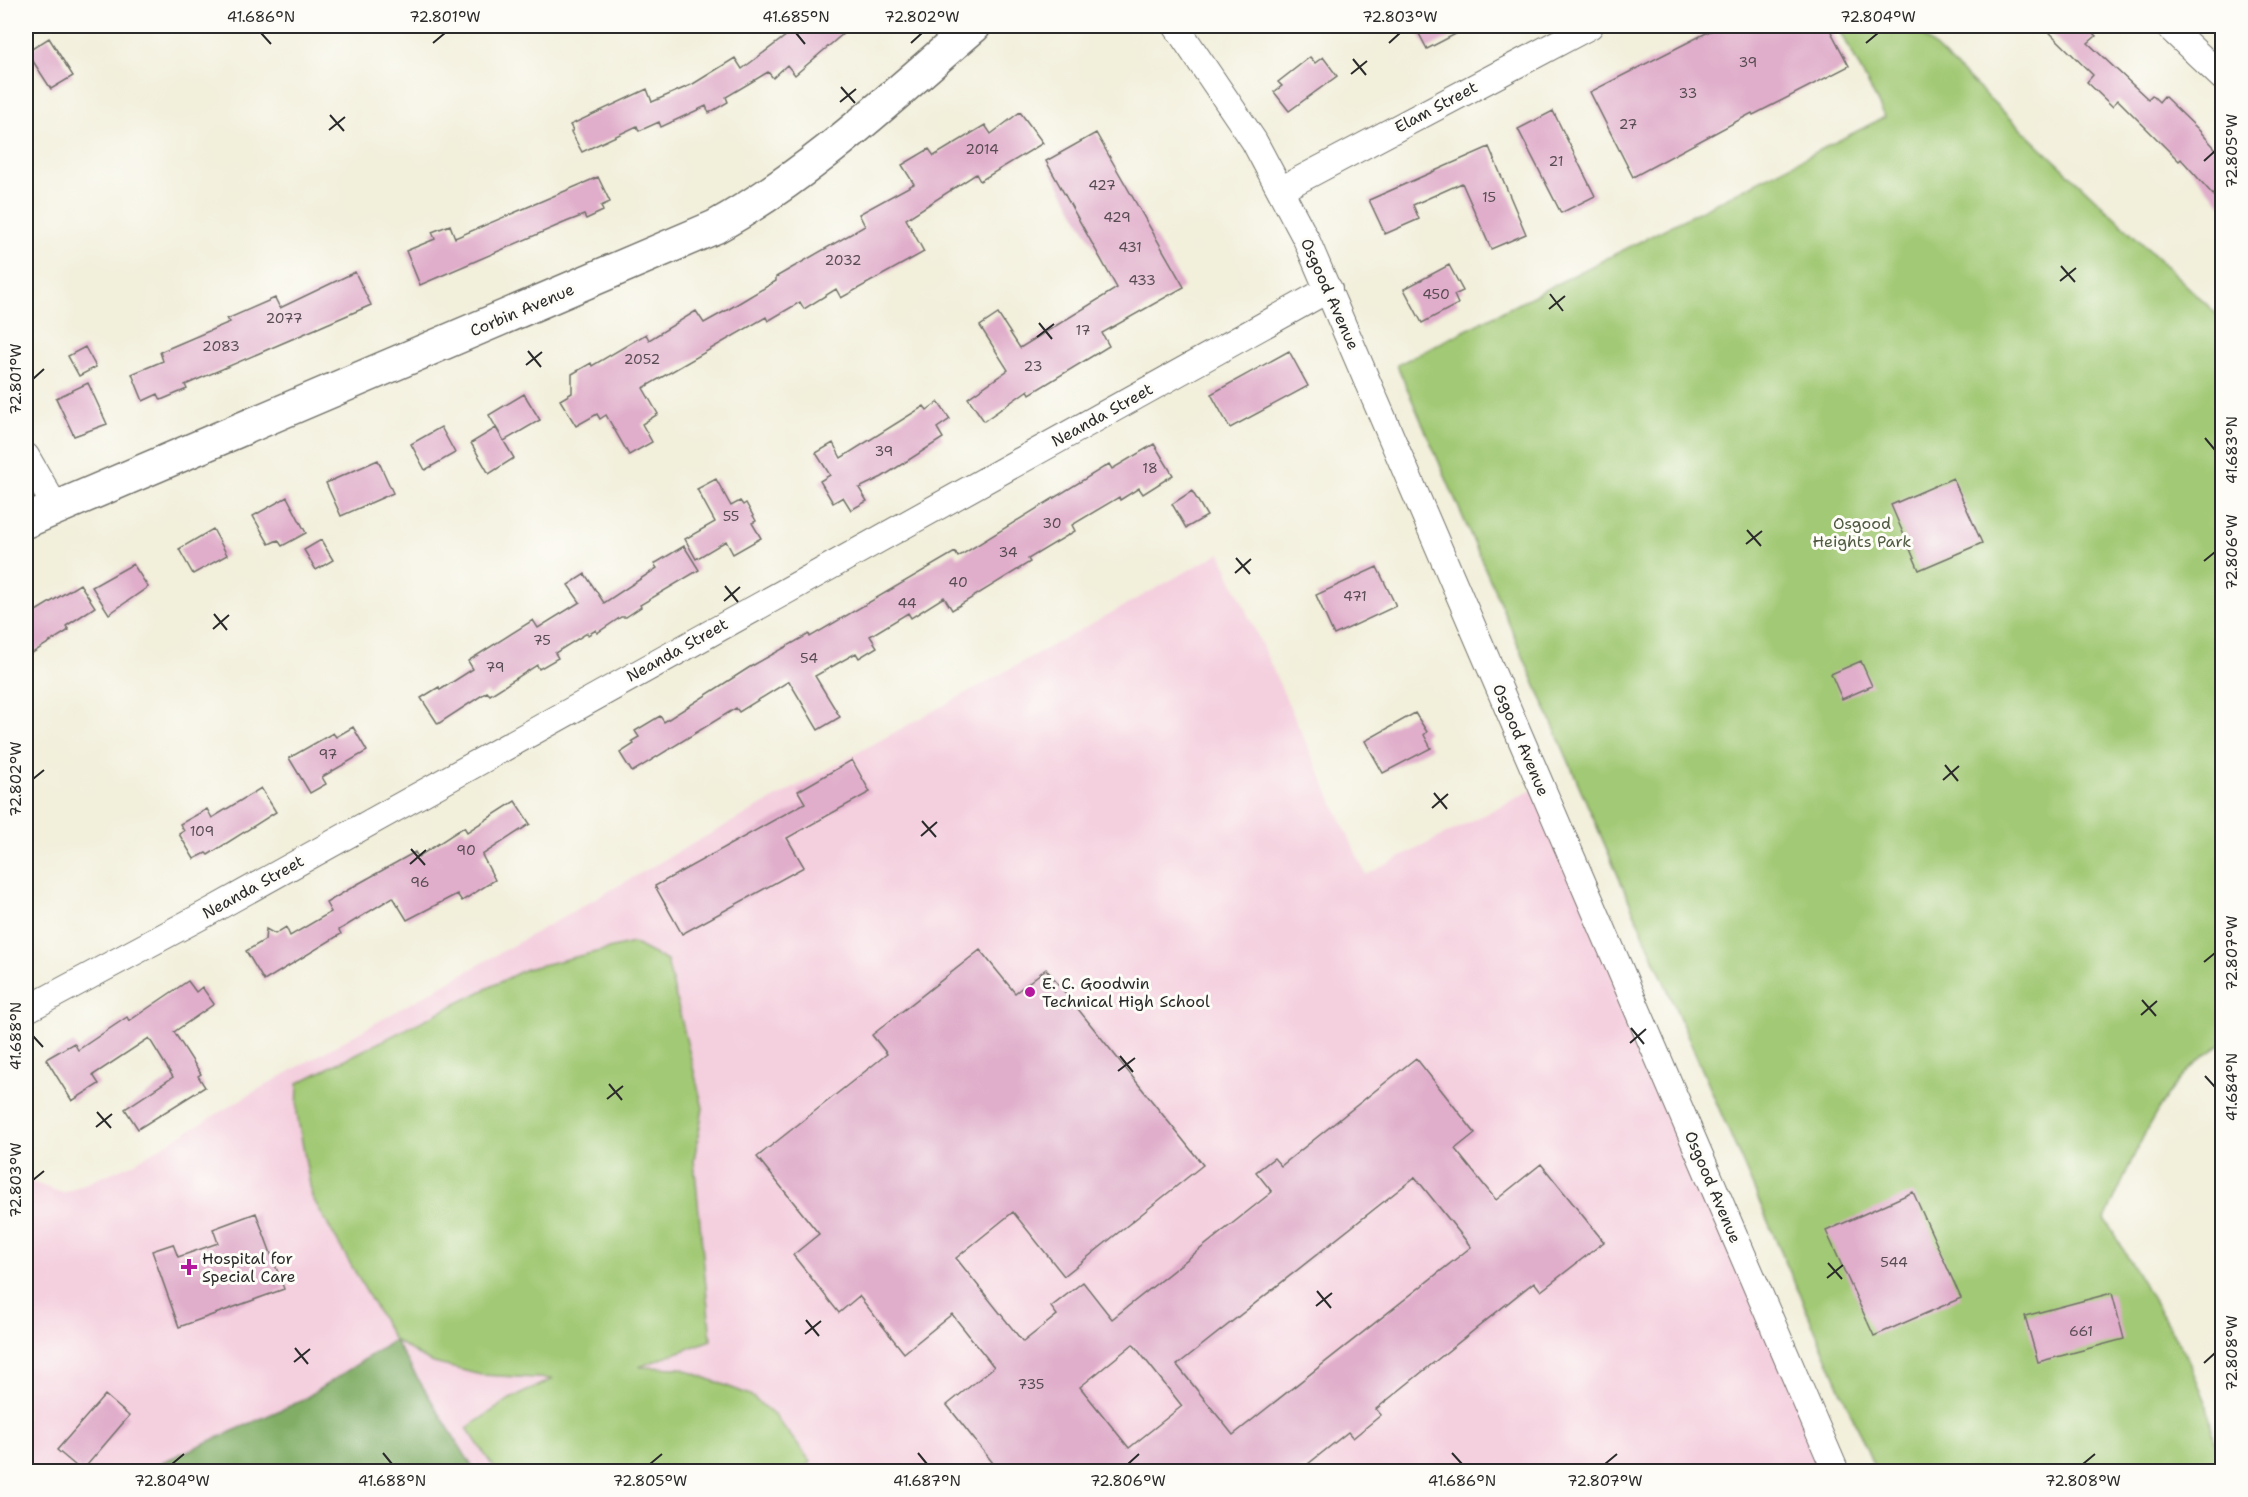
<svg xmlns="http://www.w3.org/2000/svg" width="2248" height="1497" viewBox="0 0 2248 1497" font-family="'Shantell Sans',sans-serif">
  <rect width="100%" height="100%" fill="#fdfcf7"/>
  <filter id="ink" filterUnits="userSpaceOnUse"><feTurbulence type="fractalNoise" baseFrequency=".0167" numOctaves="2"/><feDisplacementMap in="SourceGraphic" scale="12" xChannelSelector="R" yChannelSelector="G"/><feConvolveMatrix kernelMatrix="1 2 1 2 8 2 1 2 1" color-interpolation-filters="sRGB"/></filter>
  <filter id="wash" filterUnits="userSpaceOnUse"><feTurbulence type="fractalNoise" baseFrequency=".008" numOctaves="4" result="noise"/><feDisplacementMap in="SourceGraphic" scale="24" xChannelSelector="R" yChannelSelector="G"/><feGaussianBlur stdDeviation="1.35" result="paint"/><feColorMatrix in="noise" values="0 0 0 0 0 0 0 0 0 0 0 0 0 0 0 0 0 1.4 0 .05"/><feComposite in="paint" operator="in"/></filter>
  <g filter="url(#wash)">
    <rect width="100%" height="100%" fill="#f2efdb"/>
    <path fill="#f4cfde" d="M 1220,553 L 1366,875 L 1540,786 L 1836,1471 L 475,1471 L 394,1341 L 301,1401 L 142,1471 L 26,1471 L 26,1180 L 63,1193 L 132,1164 L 252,1093 L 710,834 Z"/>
    <path fill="#a2c974" stroke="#667a50" stroke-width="1.5" d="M 1838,26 L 1913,26 L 2222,319 L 2222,1044 C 2210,1052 2196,1061 2186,1072 C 2149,1113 2128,1170 2105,1219 L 2186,1355 L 2206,1402 L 2222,1471 L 1876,1471 L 1397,365 L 1885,117 Z
      M 633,943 L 667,961 L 703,1108 L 694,1160 L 711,1340 L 639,1367 L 680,1368 L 750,1395 L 776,1417 L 811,1462 L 802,1471 L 496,1471 L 467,1428 L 510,1399 L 553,1379 L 481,1375 L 430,1362 L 394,1340 L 312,1197 L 297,1114 L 298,1083 L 526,969 Z"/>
    <path fill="#81ad66" stroke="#566c48" stroke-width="1.5" d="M 394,1340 L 475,1471 L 142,1471 L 301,1401 Z"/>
    <g id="blocks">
      <path fill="#e0adca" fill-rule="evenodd" d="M 799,26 L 852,26 L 795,75 L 787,65 L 773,78 L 768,72 L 726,97 L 728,102 L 709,113 L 706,106 L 661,127 L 659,122 L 639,131 L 637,126 L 582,152 L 571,132 L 573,130 L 570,125 L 647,89 L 652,102 L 693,84 L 735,58 L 742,69 Z
        M 1415,26 L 1471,26 L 1427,49 Z
        M 1720,26 L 1828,26 L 1849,66 L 1753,115 L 1752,113 L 1633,177 L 1590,92 Z
        M 2043,26 L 2085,26 L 2096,36 L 2088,43 L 2148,99 L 2152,95 L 2159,102 L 2164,96 L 2197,128 L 2223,157 L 2223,206 L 2181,159 L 2179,161 L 2118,100 L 2112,106 L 2087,82 L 2093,75 Z
        M 49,38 L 73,76 L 51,89 L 27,52 Z
        M 1310,57 L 1315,63 L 1323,57 L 1337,76 L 1289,111 L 1274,92 L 1282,86 L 1278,82 Z
        M 1553,111 L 1595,196 L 1561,213 L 1518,129 Z
        M 1020,112 L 1043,143 L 980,181 L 976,174 L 906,219 L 924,252 L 841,298 L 836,289 L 804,309 L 800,302 L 768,321 L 766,317 L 643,388 L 658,414 L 642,424 L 652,442 L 629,455 L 606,415 L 600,419 L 597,414 L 576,426 L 560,400 L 572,393 L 572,374 L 591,363 L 592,366 L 646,334 L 649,340 L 696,311 L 704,323 L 729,309 L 776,281 L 776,277 L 865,226 L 859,214 L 914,184 L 902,165 L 929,149 L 934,156 L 985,125 L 991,134 Z
        M 1096,133 L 1184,287 L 1102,333 L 1109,346 L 1030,394 L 1028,390 L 984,421 L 968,398 L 1008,370 L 980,326 L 998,314 L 1020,348 L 1117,288 L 1046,161 Z
        M 1489,147 L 1526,234 L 1491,249 L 1462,183 L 1413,205 L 1419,219 L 1385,234 L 1369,200 Z
        M 598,177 L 610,202 L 601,206 L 603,211 L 586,219 L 584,215 L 566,222 L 420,285 L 406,251 L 435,239 L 432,232 L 450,225 L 455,238 Z
        M 1449,265 L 1463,291 L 1454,295 L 1458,304 L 1422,323 L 1404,289 Z
        M 355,272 L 371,305 L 185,385 L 187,389 L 161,400 L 158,394 L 143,401 L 132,374 L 163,361 L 160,352 L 230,322 L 227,319 L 275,298 L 280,308 Z
        M 85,347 L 96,367 L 79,376 L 68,356 Z
        M 1289,351 L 1308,386 L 1230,428 L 1211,394 Z
        M 88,383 L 107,424 L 74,436 L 56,398 Z
        M 524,394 L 540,420 L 504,441 L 489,415 Z
        M 938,402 L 950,419 L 937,428 L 943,438 L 882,477 L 859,488 L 867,501 L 851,510 L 843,497 L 833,503 L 820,481 L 830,475 L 816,453 L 833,443 L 841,458 L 924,406 L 927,410 Z
        M 441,427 L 455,453 L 425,470 L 411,444 Z
        M 496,428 L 514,458 L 489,474 L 471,443 Z
        M 1154,444 L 1173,475 L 1143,494 L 1139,488 L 1120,500 L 1119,497 L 1072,525 L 1075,531 L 1028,559 L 1030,562 L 952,610 L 944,597 L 911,618 L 908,613 L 870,636 L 877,647 L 859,658 L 856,653 L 815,676 L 840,717 L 818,730 L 789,681 L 739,712 L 736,708 L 632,772 L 620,753 L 634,744 L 632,741 L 639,737 L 635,731 L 660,716 L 664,722 L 750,667 L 809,634 L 810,637 L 955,552 L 958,557 L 1109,464 L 1112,469 Z
        M 378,460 L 393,493 L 341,516 L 326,483 Z
        M 1953,478 L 1982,543 L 1919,570 L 1891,505 Z
        M 716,479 L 731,506 L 740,501 L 743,505 L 746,503 L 756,521 L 752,523 L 761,538 L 733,554 L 726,541 L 696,559 L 685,539 L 715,522 L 697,489 Z
        M 1192,491 L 1207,516 L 1186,528 L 1172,504 Z
        M 287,497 L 306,533 L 282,546 L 278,540 L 269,544 L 253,516 Z
        M 213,529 L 227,555 L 193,574 L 179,549 Z
        M 321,540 L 333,560 L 316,570 L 304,550 Z
        M 684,546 L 699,570 L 640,605 L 641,607 L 626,617 L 621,617 L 597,633 L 596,630 L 588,635 L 587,633 L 555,653 L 558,658 L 539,669 L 537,665 L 490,695 L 487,692 L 438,724 L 421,698 L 439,687 L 440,690 L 473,669 L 468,661 L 533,620 L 538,628 L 580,602 L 568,585 L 585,574 L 604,603 L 657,568 L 654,564 Z
        M 133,564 L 148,587 L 109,614 L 92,587 Z
        M 1377,567 L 1396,606 L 1334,635 L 1316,595 Z
        M 80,584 L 95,607 L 66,626 L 69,630 L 26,657 L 26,617 Z
        M 1861,661 L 1872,686 L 1842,699 L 1831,674 Z
        M 1415,713 L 1427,732 L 1424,735 L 1431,748 L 1383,773 L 1365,741 Z
        M 353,727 L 367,751 L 322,777 L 326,784 L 310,793 L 289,758 L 333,733 L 336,737 Z
        M 852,760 L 870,792 L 787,838 L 804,867 L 682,934 L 655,886 L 805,803 L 798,791 Z
        M 261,788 L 276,812 L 208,855 L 206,853 L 194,859 L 179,834 L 184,831 L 180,824 L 207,809 L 212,818 Z
        M 515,801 L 530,824 L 482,855 L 495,880 L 462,901 L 457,894 L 407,920 L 393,897 L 339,930 L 341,934 L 264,981 L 246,951 L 265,940 L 266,929 L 275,934 L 286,927 L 290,936 L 331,912 L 326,903 L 356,885 L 415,852 L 418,857 L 464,827 L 467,832 Z
        M 980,950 L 1015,993 L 1046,969 L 1203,1165 L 1064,1276 L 1013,1212 L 956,1258 L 1023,1342 L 1057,1315 L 1051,1307 L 1083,1282 L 1112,1319 L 1272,1192 L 1256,1172 L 1274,1158 L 1281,1166 L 1416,1058 L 1475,1133 L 1455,1149 L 1496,1200 L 1541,1164 L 1604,1242 L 1541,1291 L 1534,1282 L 1376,1409 L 1381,1415 L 1353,1438 L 1348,1432 L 1298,1472 L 1000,1472 L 947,1405 L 994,1367 L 952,1314 L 904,1353 L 859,1296 L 839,1313 L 793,1255 L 819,1234 L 757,1157 L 887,1054 L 872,1035 ZM 1415,1177 L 1471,1247 L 1233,1435 L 1177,1365 ZM 1133,1344 L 1182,1406 L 1129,1448 L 1080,1387 Z
        M 188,981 L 196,992 L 202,987 L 214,1004 L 174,1032 L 201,1074 L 198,1076 L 205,1087 L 138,1129 L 125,1109 L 173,1077 L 149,1038 L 93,1075 L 99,1084 L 72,1101 L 46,1059 L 74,1043 L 78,1050 L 127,1017 L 129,1021 Z
        M 1913,1192 L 1961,1298 L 1874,1336 L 1826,1231 Z
        M 256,1213 L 284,1289 L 179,1327 L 152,1251 L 173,1244 L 178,1257 L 218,1243 L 213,1229 Z
        M 2112,1293 L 2124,1339 L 2038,1362 L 2025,1316 Z
        M 105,1395 L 129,1416 L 82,1471 L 57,1450 Z"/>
    </g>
  </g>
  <g filter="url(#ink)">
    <use href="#blocks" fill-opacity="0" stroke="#717069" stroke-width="1.5"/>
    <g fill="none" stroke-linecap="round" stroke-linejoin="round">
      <g stroke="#717069" stroke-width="28">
        <path id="minor" d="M 1176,26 L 1254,141 L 1306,239 L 1836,1472
          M 2168,26 L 2222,77
          M 1282,189 L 1590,26
          M 26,456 L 56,508
          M 26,1010 L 211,911 L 1329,289"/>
      </g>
      <g stroke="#717069" stroke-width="36">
        <path id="major" d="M 26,521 L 715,227 C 811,174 891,97 974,26"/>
      </g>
      <use href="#minor" stroke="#fff" stroke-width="26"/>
      <use href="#major" stroke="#fff" stroke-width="33"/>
    </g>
  </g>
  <path fill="none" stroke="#2b2b2b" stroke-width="2" d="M 261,33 L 271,44M 796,33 L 805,44M 433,43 L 445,33M 911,43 L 922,33M 1389,43 L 1400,33M 1866,43 L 1878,33M 1353,59 L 1366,75M 1351,74 L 1367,61M 841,87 L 855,103M 840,102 L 856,89M 330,115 L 344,131M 329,130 L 345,117M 2204,161 L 2215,151M 2061,266 L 2075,282M 2060,281 L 2076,268M 1550,294 L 1563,311M 1549,309 L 1565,296M 1039,323 L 1052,339M 1037,337 L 1054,324M 528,351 L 541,367M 526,365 L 542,352M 33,379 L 44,369M 2205,438 L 2215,450M 1747,530 L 1761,546M 1746,544 L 1762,531M 1236,558 L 1250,574M 2204,561 L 2215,552M 1235,573 L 1251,559M 725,586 L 738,602M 724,601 L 740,587M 214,614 L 227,630M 213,629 L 229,615M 1945,765 L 1958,781M 33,779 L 44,770M 1943,780 L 1959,766M 1434,793 L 1447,809M 1432,808 L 1448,794M 922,821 L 936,837M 921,836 L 937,822M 411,849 L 425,865M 410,864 L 426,850M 2204,962 L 2215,953M 2142,1000 L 2156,1016M 2141,1015 L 2157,1001M 1631,1028 L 1644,1044M 33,1036 L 43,1047M 1630,1043 L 1646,1029M 1120,1056 L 1133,1072M 1118,1071 L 1135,1058M 2205,1076 L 2215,1087M 609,1084 L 622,1100M 607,1099 L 623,1086M 97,1112 L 111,1128M 96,1127 L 112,1114M 33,1180 L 44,1171M 1828,1263 L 1842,1279M 1827,1278 L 1843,1265M 1317,1291 L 1331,1308M 1316,1306 L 1332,1293M 806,1320 L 819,1336M 805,1334 L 821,1321M 295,1348 L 308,1364M 294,1362 L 310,1349M 2204,1363 L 2215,1353M 383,1453 L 392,1464M 918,1453 L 927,1464M 1452,1453 L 1462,1464M 172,1464 L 184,1454M 650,1464 L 662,1454M 1128,1464 L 1139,1454M 1605,1464 L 1617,1454M 2083,1464 L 2095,1454"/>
  <g fill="#b5179e" stroke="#fdfcf7" stroke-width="2">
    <circle cx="1030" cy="992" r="6"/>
    <path d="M186 1258h6v6h6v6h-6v6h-6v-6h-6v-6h6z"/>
  </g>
  <g text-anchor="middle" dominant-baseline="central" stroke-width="6" stroke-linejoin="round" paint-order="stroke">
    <g font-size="14" fill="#584c53">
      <text x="1748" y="62">39</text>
      <text x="1688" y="93">33</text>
      <text x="1628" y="124">27</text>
      <text x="982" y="149">2014</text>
      <text x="1556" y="161">21</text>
      <text x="1102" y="185">427</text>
      <text x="1489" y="197">15</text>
      <text x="1117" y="217">429</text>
      <text x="1130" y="247">431</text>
      <text x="843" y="260">2032</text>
      <text x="1142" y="280">433</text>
      <text x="1436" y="294">450</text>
      <text x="284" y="318">2077</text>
      <text x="1083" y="330">17</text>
      <text x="221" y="346">2083</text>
      <text x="642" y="359">2052</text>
      <text x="1033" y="366">23</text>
      <text x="884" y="451">39</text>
      <text x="1150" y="468">18</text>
      <text x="731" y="516">55</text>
      <text x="1052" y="523">30</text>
      <text x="1008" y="552">34</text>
      <text x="958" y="582">40</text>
      <text x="1355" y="596">471</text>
      <text x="907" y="603">44</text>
      <text x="542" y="640">75</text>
      <text x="809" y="658">54</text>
      <text x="495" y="667">79</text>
      <text x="328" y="754">97</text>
      <text x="202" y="831">109</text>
      <text x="466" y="850">90</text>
      <text x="420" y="882">96</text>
      <text x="1894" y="1262">544</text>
      <text x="2081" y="1331">661</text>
      <text x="1031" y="1384">735</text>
    </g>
    <g font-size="16" fill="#2b2b2b" stroke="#fdfcf7">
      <text transform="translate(1436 107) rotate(-28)">Elam Street</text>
      <text transform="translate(1330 294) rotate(66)">Osgood Avenue</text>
      <text transform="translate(522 310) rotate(-23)">Corbin Avenue</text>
      <text transform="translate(1102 415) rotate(-29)">Neanda Street</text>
      <text transform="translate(677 650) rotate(-29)">Neanda Street</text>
      <text transform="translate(1521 740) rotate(67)">Osgood Avenue</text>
      <text transform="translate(253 887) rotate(-29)">Neanda Street</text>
      <text transform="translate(1713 1187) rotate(67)">Osgood Avenue</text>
    </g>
    <g font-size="16" fill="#4f5a41" stroke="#fdfcf7">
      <text x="1862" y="523">Osgood<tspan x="1862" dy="18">Heights Park</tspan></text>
    </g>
    <g font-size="16" fill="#2b2b2b" stroke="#fdfcf7" text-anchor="start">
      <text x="1042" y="983">E. C. Goodwin<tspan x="1042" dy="18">Technical High School</tspan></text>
      <text x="202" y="1258">Hospital for<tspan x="202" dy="18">Special Care</tspan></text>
    </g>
  </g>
  <rect width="2248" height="1497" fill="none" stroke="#fdfcf7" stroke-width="66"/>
  <rect x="33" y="33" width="2182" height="1431" fill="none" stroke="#2b2b2b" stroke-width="2"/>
  <g font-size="15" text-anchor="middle" fill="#2b2b2b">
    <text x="261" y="22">41.686°N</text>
    <text x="445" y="22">72.801°W</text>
    <text x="796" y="22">41.685°N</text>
    <text x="922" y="22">72.802°W</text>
    <text x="1400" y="22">72.803°W</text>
    <text x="1878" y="22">72.804°W</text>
    <text transform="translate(2232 151) rotate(-90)" y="5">72.805°W</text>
    <text transform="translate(16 379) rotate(-90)" y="5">72.801°W</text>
    <text transform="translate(2232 450) rotate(-90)" y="5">41.683°N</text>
    <text transform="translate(2232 552) rotate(-90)" y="5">72.806°W</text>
    <text transform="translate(16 779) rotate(-90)" y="5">72.802°W</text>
    <text transform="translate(2232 953) rotate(-90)" y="5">72.807°W</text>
    <text transform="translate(16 1036) rotate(-90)" y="5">41.688°N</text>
    <text transform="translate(2232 1087) rotate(-90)" y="5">41.684°N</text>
    <text transform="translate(16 1180) rotate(-90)" y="5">72.803°W</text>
    <text transform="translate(2232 1353) rotate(-90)" y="5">72.808°W</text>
    <text x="172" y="1486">72.804°W</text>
    <text x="392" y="1486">41.688°N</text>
    <text x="650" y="1486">72.805°W</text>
    <text x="927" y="1486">41.687°N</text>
    <text x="1128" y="1486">72.806°W</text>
    <text x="1462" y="1486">41.686°N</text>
    <text x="1605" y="1486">72.807°W</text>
    <text x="2083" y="1486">72.808°W</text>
  </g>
</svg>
